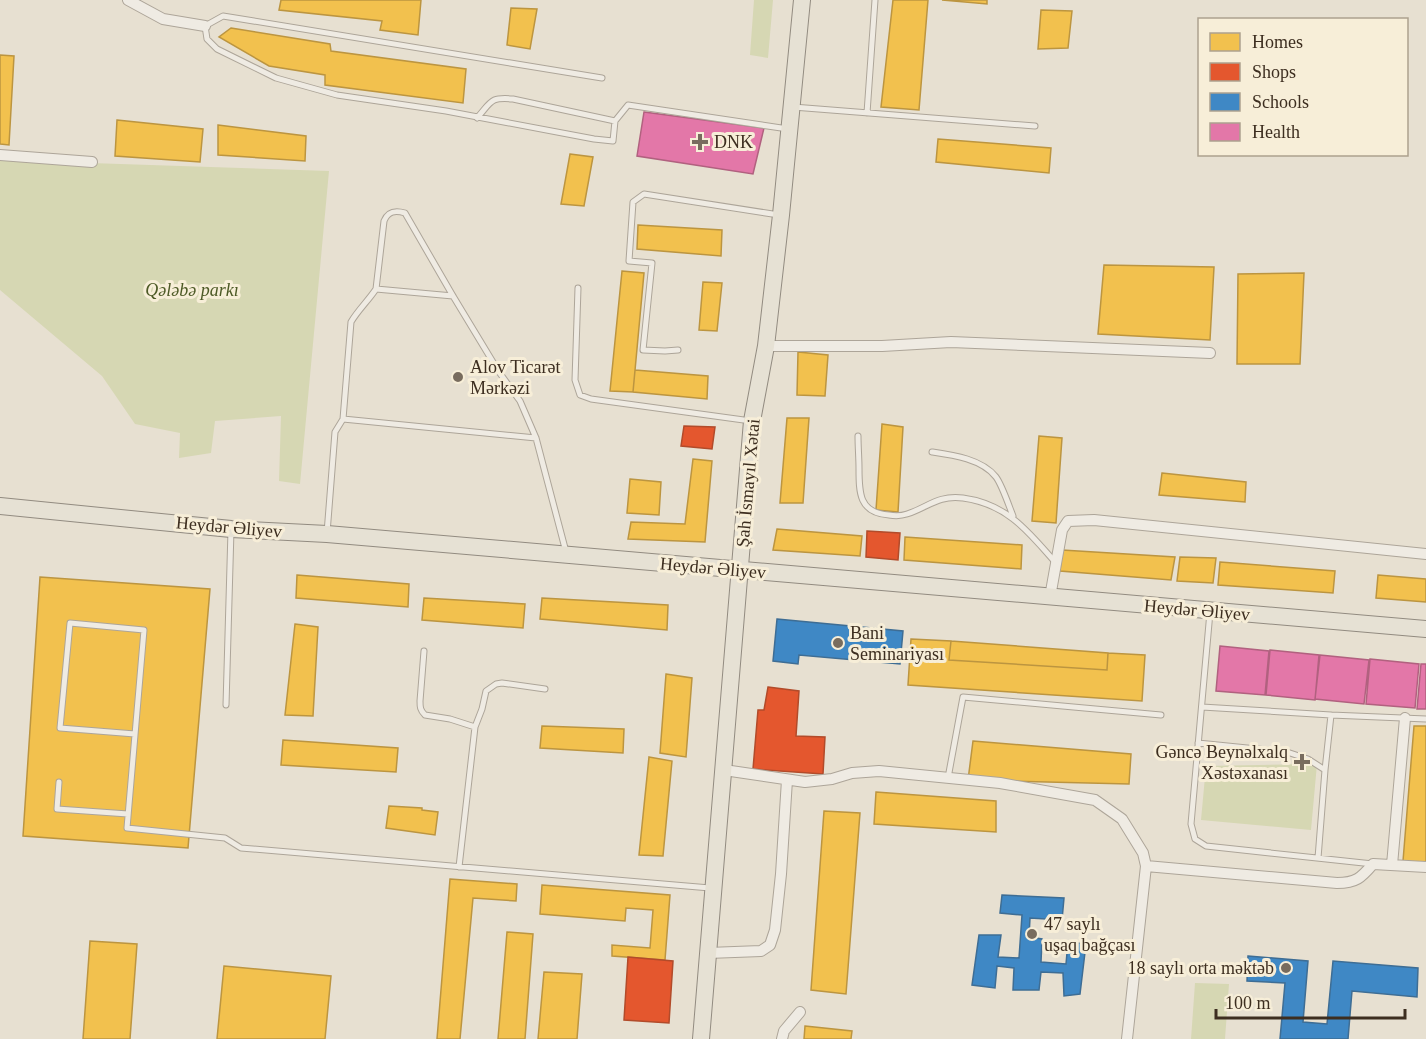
<svg xmlns="http://www.w3.org/2000/svg" width="1426" height="1039" viewBox="0 0 1426 1039" font-family="Georgia,serif">
  <rect width="100%" height="100%" fill="#e7e0d1"/>
  <path fill="#d6d7b3" d="M 754,0 L 773,0 L 768,58 L 750,55 Z
    M 0,160 L 329,171 L 300,484 L 279,481 L 281,416 L 215,421 L 211,453 L 179,458 L 180,433 L 135,424 L 102,376 L 0,290 Z
    M 1317,764 L 1311,830 L 1201,820 L 1206,766 Z
    M 1195,983 L 1229,984 L 1225,1039 L 1191,1039 Z"/>
  <path fill="#f2c14e" stroke="#bc9540" stroke-width="1.5" d="M 281,0 L 421,0 L 418,35 L 380,30 L 382,21 L 279,10 Z
    M 893,0 L 928,0 L 919,110 L 881,107 Z
    M 942,0 L 987,0 L 987,4 Z
    M 511,8 L 537,9 L 530,49 L 507,45 Z
    M 1041,10 L 1072,11 L 1068,48 L 1038,49 Z
    M 231,28 L 330,44 L 331,51 L 466,69 L 463,103 L 325,85 L 325,75 L 269,66 L 219,37 Z
    M 0,55 L 14,56 L 9,145 L 0,144 Z
    M 117,120 L 203,129 L 200,162 L 115,156 Z
    M 218,125 L 306,136 L 305,161 L 218,155 Z
    M 938,139 L 1051,148 L 1049,173 L 936,162 Z
    M 570,154 L 593,157 L 584,206 L 561,204 Z
    M 638,225 L 722,230 L 721,256 L 637,249 Z
    M 1104,265 L 1214,267 L 1210,340 L 1098,334 Z
    M 622,271 L 644,273 L 633,392 L 610,391 Z
    M 1304,273 L 1300,364 L 1237,364 L 1238,274 Z
    M 703,282 L 722,283 L 717,331 L 699,330 Z
    M 798,352 L 828,355 L 825,396 L 797,395 Z
    M 635,370 L 708,376 L 707,399 L 633,392 Z
    M 787,418 L 809,418 L 803,503 L 780,503 Z
    M 882,424 L 903,427 L 898,512 L 876,510 Z
    M 1039,436 L 1062,438 L 1056,523 L 1032,521 Z
    M 693,459 L 712,461 L 705,542 L 628,539 L 631,522 L 685,524 Z
    M 1162,473 L 1246,482 L 1245,502 L 1159,495 Z
    M 630,479 L 661,482 L 659,515 L 627,513 Z
    M 777,529 L 862,536 L 860,556 L 773,550 Z
    M 905,537 L 1022,545 L 1021,569 L 904,560 Z
    M 1062,550 L 1175,557 L 1171,580 L 1060,571 Z
    M 1180,557 L 1216,558 L 1213,583 L 1177,581 Z
    M 1220,562 L 1335,571 L 1333,593 L 1218,585 Z
    M 297,575 L 409,584 L 408,607 L 296,598 Z
    M 1378,575 L 1426,579 L 1426,602 L 1376,598 Z
    M 40,577 L 210,589 L 188,848 L 23,836 Z
    M 424,598 L 525,604 L 523,628 L 422,620 Z
    M 542,598 L 668,605 L 667,630 L 540,619 Z
    M 295,624 L 318,627 L 313,716 L 285,715 Z
    M 911,639 L 951,641 L 949,660 L 1107,670 L 1108,653 L 1145,655 L 1142,701 L 908,685 Z
    M 951,641 L 1108,653 L 1107,670 L 949,660 Z
    M 666,674 L 692,678 L 686,757 L 660,753 Z
    M 542,726 L 624,729 L 623,753 L 540,748 Z
    M 1414,726 L 1426,726 L 1426,863 L 1403,861 Z
    M 283,740 L 398,748 L 396,772 L 281,765 Z
    M 973,741 L 1131,754 L 1129,784 L 968,780 Z
    M 649,757 L 672,761 L 663,856 L 639,855 Z
    M 876,792 L 996,801 L 996,832 L 874,824 Z
    M 389,806 L 422,808 L 422,810 L 438,812 L 435,835 L 386,828 Z
    M 824,811 L 860,813 L 846,994 L 811,990 Z
    M 450,879 L 517,884 L 516,901 L 473,898 L 460,1039 L 437,1039 Z
    M 542,885 L 670,895 L 665,960 L 612,956 L 612,945 L 650,948 L 653,910 L 626,908 L 625,921 L 540,914 Z
    M 507,932 L 533,934 L 525,1039 L 498,1039 Z
    M 90,941 L 137,944 L 130,1039 L 83,1039 Z
    M 224,966 L 331,976 L 325,1039 L 217,1039 Z
    M 544,972 L 582,974 L 577,1039 L 538,1039 Z
    M 805,1026 L 852,1031 L 851,1039 L 804,1039 Z"/>
  <path fill="#e4572e" stroke="#b24b2a" stroke-width="1.5" d="M 684,426 L 715,427 L 712,449 L 681,446 Z
    M 867,531 L 900,533 L 898,560 L 866,557 Z
    M 768,687 L 799,691 L 796,736 L 825,737 L 823,774 L 753,769 L 758,710 L 764,710 Z
    M 628,957 L 673,961 L 669,1023 L 624,1020 Z"/>
  <path fill="#3f88c5" stroke="#3e6d94" stroke-width="1.5" d="M 777,619 L 903,631 L 900,664 L 799,655 L 798,664 L 773,661 Z
    M 1002,895 L 1064,898 L 1062,920 L 1030,918 L 1029,937 L 1042,939 L 1041,962 L 1066,964 L 1068,942 L 1086,944 L 1080,994 L 1064,996 L 1063,973 L 1041,972 L 1039,990 L 1013,990 L 1014,968 L 997,966 L 995,988 L 972,985 L 979,935 L 1001,935 L 998,957 L 1019,958 L 1022,915 L 1000,913 Z
    M 1248,956 L 1308,961 L 1303,1022 L 1327,1024 L 1333,961 L 1418,968 L 1417,997 L 1352,991 L 1348,1039 L 1280,1039 L 1285,983 L 1247,981 Z"/>
  <path fill="#e377a8" stroke="#b1617f" stroke-width="1.5" d="M 644,112 L 764,128 L 753,174 L 637,156 Z
    M 1220,646 L 1269,651 L 1265,695 L 1216,691 Z
    M 1270,650 L 1319,655 L 1315,700 L 1266,695 Z
    M 1320,655 L 1369,660 L 1364,704 L 1315,699 Z
    M 1370,659 L 1419,664 L 1415,708 L 1366,704 Z
    M 1421,664 L 1426,664 L 1426,709 L 1417,709 Z"/>
  <g fill="none" stroke-linecap="round" stroke-linejoin="round">
    <g stroke="#ada599" stroke-width="7">
      <path id="service" d="M 602,78 L 223,16 L 205,26 L 207,39 L 217,49 L 276,78 L 337,95 L 446,111 L 594,139 L 613,141 L 615,121 L 628,105 L 788,129
        M 793,107 L 1035,126
        M 867,113 L 875,0
        M 477,118 C 492,101 490,97 513,99 L 615,121
        M 578,288 L 575,380 L 580,395 L 591,399 L 751,421
        M 376,289 L 453,296
        M 678,350 L 665,351 L 643,350 L 652,263 L 629,261 L 633,202 L 644,194 L 779,215
        M 343,419 L 536,438
        M 858,436 C 858,447 859,458 859,468 C 859,493 859,513 889,515 C 895,516 901,516 907,514 C 929,507 937,495 963,498 C 1007,504 1028,531 1055,562
        M 932,452 C 953,455 982,459 996,477 C 1002,485 1009,506 1013,516
        M 327,533 L 335,432 L 343,419 L 351,322 C 358,310 368,301 376,289 L 384,221 C 388,211 395,210 405,213 L 453,296 L 499,372 L 520,401 L 536,438 L 566,552
        M 1210,612 L 1191,824 L 1195,839 L 1206,846 L 1373,864
        M 424,651 L 420,701 C 420,707 420,710 425,715 L 450,719 L 475,727
        M 226,705 L 231,530
        M 1202,707 L 1331,715 L 1426,719
        M 135,734 L 60,728 L 70,623 L 144,630 L 127,828 L 225,838 L 241,848 L 710,888
        M 1198,743 L 1287,752 L 1308,759 L 1325,770 L 1318,858
        M 1325,770 L 1331,715
        M 948,778 L 963,697 L 1161,715
        M 59,782 L 57,809 L 128,814
        M 459,867 L 475,727 L 482,709 L 486,691 L 496,684 L 502,683 L 545,689"/>
    </g>
    <g stroke="#ada599" stroke-width="12">
      <path id="minor" d="M 128,0 L 163,19 L 205,26
        M 0,155 L 92,162
        M 766,346 L 882,346 L 951,342 L 1210,353
        M 1050,597 L 1062,530 L 1068,521 L 1094,520 L 1426,554
        M 724,770 L 805,782 L 832,779 L 852,773 L 879,771 L 1000,783 L 1095,800 L 1122,819 L 1143,853 L 1146,866 L 1127,1039
        M 1392,865 L 1405,718
        M 1146,866 L 1337,883 C 1356,883 1361,878 1373,864 L 1426,867
        M 708,953 L 761,951 L 770,945 L 775,930 L 781,874 L 787,780
        M 782,1039 L 784,1031 L 800,1012"/>
    </g>
    <g stroke="#928b80" stroke-width="18">
      <path id="primary" d="M 0,506 L 231,529 L 327,534 L 1426,629
        M 701,1039 L 752,421 L 766,346 L 781,215 L 802,0"/>
    </g>
    <use href="#service" stroke="#efebe3" stroke-width="5"/>
    <use href="#minor" stroke="#efebe3" stroke-width="10"/>
    <use href="#primary" stroke="#e6e1d4" stroke-width="16"/>
  </g>
  <g fill="#786c5e" stroke="#f7eed8" stroke-width="2">
    <path d="M697 133h6v6h6v6h-6v6h-6v-6h-6v-6h6z"/>
    <circle cx="458" cy="377" r="6"/>
    <circle cx="838" cy="643" r="6"/>
    <path d="M1299 753h6v6h6v6h-6v6h-6v-6h-6v-6h6z"/>
    <circle cx="1032" cy="934" r="6"/>
    <circle cx="1286" cy="968" r="6"/>
  </g>
  <g text-anchor="middle" dominant-baseline="central" stroke-width="6" stroke-linejoin="round" paint-order="stroke">
    <g font-size="18" fill="#3d2e20" stroke="#f7eed8" text-anchor="start">
      <text x="714" y="142">DNK</text>
      <text x="470" y="367">Alov Ticarət<tspan x="470" dy="21">Mərkəzi</tspan></text>
      <text x="850" y="633">Bani<tspan x="850" dy="21">Seminariyası</tspan></text>
      <text x="1288" y="752" text-anchor="end">Gəncə Beynəlxalq<tspan x="1288" dy="21">Xəstəxanası</tspan></text>
      <text x="1044" y="924">47 saylı<tspan x="1044" dy="21">uşaq bağçası</tspan></text>
      <text x="1274" y="968" text-anchor="end">18 saylı orta məktəb</text>
    </g>
    <g font-size="18" font-style="italic" fill="#4d5a26" stroke="#f7eed8">
      <text x="192" y="290">Qələbə parkı</text>
    </g>
    <g font-size="18" fill="#3d2e20" stroke="#f7eed8">
      <text transform="translate(748 483) rotate(-85)">Şah İsmayıl Xətai</text>
      <text transform="translate(229 527) rotate(5)">Heydər Əliyev</text>
      <text transform="translate(713 568) rotate(5)">Heydər Əliyev</text>
      <text transform="translate(1197 610) rotate(5)">Heydər Əliyev</text>
    </g>
  </g>
  <rect x="1198" y="18" width="210" height="138" fill="#f7eed8" stroke="#ada18e" stroke-width="1.5"/>
  <rect x="1210" y="33" width="30" height="18" fill="#f2c14e" stroke="#ada18e" stroke-width="1.5"/>
  <text x="1252" y="48" font-size="18" fill="#3d2e20">Homes</text>
  <rect x="1210" y="63" width="30" height="18" fill="#e4572e" stroke="#ada18e" stroke-width="1.5"/>
  <text x="1252" y="78" font-size="18" fill="#3d2e20">Shops</text>
  <rect x="1210" y="93" width="30" height="18" fill="#3f88c5" stroke="#ada18e" stroke-width="1.5"/>
  <text x="1252" y="108" font-size="18" fill="#3d2e20">Schools</text>
  <rect x="1210" y="123" width="30" height="18" fill="#e377a8" stroke="#ada18e" stroke-width="1.5"/>
  <text x="1252" y="138" font-size="18" fill="#3d2e20">Health</text>
  <path d="M1216 1009v9h189v-9" fill="none" stroke="#3d2e20" stroke-width="3"/>
  <text x="1225" y="1009" font-size="18" fill="#3d2e20" stroke="#f7eed8" stroke-width="4.5" paint-order="stroke">100 m</text>
</svg>
